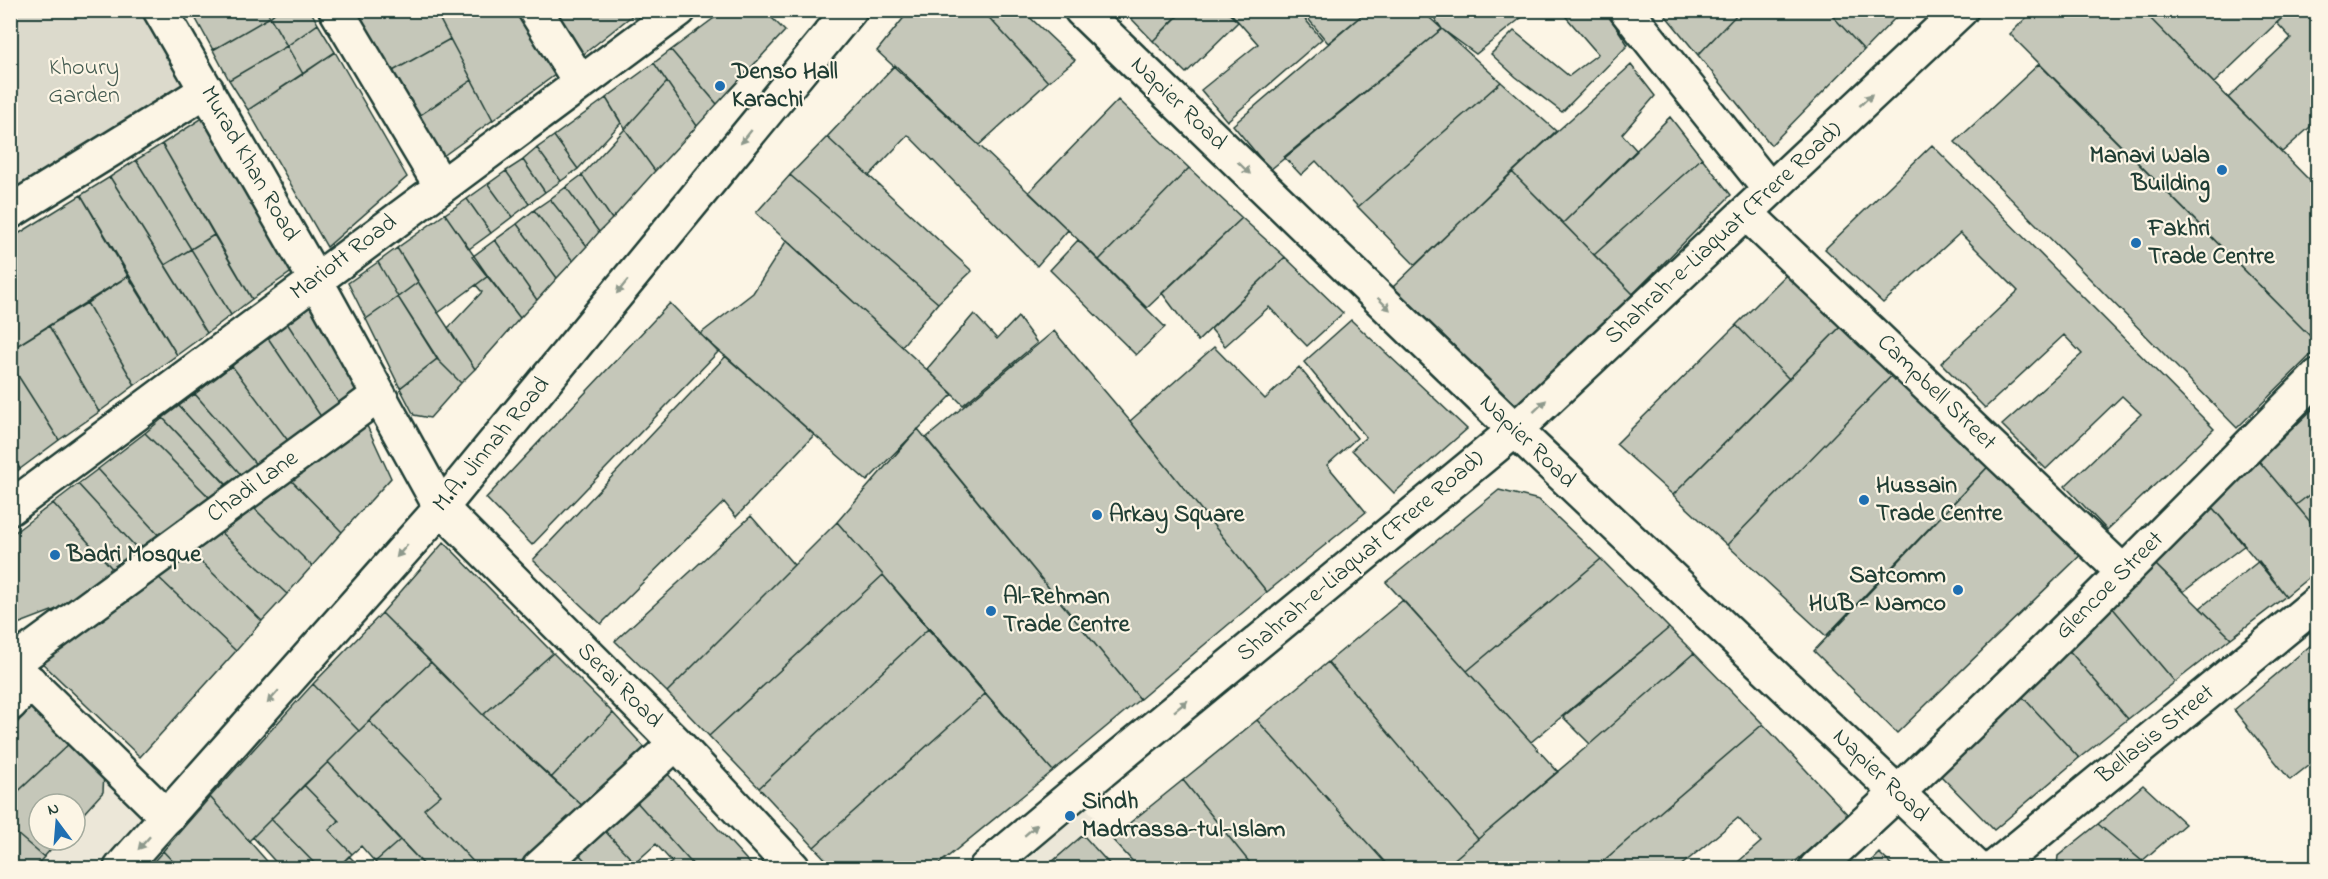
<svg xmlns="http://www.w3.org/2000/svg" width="2328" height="879" viewBox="0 0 2328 879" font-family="'Indie Flower',sans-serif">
  <rect width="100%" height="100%" fill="#fcf5e5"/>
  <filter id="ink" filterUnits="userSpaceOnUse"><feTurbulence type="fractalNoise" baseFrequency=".0167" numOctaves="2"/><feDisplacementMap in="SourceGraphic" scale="12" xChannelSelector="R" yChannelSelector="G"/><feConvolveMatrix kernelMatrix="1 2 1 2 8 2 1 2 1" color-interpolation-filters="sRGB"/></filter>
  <g filter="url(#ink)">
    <path fill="#ece7d8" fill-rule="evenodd" d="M 10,663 L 167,817 L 121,868 L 11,868 ZM 39,804 L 75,804 L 75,840 L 39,840 Z
      M 1074,794 L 1139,868 L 986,868 Z"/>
    <path fill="#dcdacc" stroke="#7e8c80" stroke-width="1.5" d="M 10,11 L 160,11 L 207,90 L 25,203 L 11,182 Z"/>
    <path fill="#c5c7b9" stroke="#1f3d34" stroke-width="1.5" d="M 191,10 L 266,10 L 270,17 L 213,50 Z
      M 266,10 L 278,10 L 270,17 Z
      M 278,10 L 310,10 L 318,24 L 287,46 L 270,17 Z
      M 357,10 L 435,10 L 450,39 L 391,72 Z
      M 447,10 L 521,10 L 559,72 L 493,120 L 438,16 Z
      M 551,10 L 639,10 L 580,57 Z
      M 725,10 L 764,10 L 785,31 L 717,104 L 671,50 Z
      M 910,10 L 982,10 L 1048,82 L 979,145 L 877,51 Z
      M 982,10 L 1022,10 L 1075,60 L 1048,82 Z
      M 1123,10 L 1176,10 L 1180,14 L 1153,41 Z
      M 1183,10 L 1225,10 L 1238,22 L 1186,73 L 1153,41 Z
      M 1228,10 L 1297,10 L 1322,39 L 1227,121 L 1201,90 L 1258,44 Z
      M 1301,10 L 1368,10 L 1328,43 Z
      M 1368,10 L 1421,10 L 1442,29 L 1270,170 L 1233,125 Z
      M 1431,10 L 1531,10 L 1476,54 L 1442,29 L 1430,12 Z
      M 1560,10 L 1605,10 L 1628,45 L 1562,112 L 1516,77 L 1491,54 L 1514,31 L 1569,76 L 1598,54 Z
      M 1661,10 L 1741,10 L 1698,55 Z
      M 1741,10 L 1827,10 L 1864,50 L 1771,145 L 1698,55 Z
      M 1827,10 L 1903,10 L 1864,50 Z
      M 2034,10 L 2142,10 L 2318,189 L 2318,344 L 2010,34 Z
      M 2142,10 L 2290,10 L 2214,83 Z
      M 2290,10 L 2306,10 L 2318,22 L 2318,120 L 2282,152 L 2228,98 L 2291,38 L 2277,23 Z
      M 2306,10 L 2318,10 L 2318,22 L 2313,18 Z
      M 270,17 L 287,46 L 229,80 L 213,50 Z
      M 318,24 L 335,52 L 303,74 L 287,46 Z
      M 1442,29 L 1501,82 L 1358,207 L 1316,161 L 1301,175 L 1284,157 Z
      M 450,39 L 472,80 L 416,118 L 391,72 Z
      M 287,46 L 303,74 L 248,110 L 229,80 Z
      M 671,50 L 717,104 L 697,126 L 654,63 Z
      M 335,52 L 407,177 L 327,247 L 248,110 Z
      M 654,63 L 667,82 L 625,129 L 606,98 Z
      M 2039,64 L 2318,344 L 2318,348 L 2237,428 L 1955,142 Z
      M 895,65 L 1068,230 L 1037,266 L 908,135 L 869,176 L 827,137 Z
      M 1631,65 L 1655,96 L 1622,134 L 1637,151 L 1563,223 L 1512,172 Z
      M 472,80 L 493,120 L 439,159 L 416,118 Z
      M 667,82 L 697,126 L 655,171 L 625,129 Z
      M 1501,82 L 1556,131 L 1415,265 L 1358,207 Z
      M 606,98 L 621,123 L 578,169 L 554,136 Z
      M 1118,100 L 1189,168 L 1099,260 L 1029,192 Z
      M 207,115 L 293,271 L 252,299 L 162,144 Z
      M 1670,117 L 1702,158 L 1594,255 L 1563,223 Z
      M 625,129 L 655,171 L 612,219 L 582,175 Z
      M 554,136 L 578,169 L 561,181 L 537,148 Z
      M 827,137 L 972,271 L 938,303 L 790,175 Z
      M 162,144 L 214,235 L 191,249 L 136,160 Z
      M 1932,145 L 2214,429 L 2107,530 L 2065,486 L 2141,414 L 2122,396 L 2046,469 L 2002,425 L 2082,354 L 2064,335 L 1985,408 L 1941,363 L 2018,291 L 1960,233 L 1883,303 L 1825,249 Z
      M 537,148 L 561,181 L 545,192 L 523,160 Z
      M 1702,158 L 1731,195 L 1633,294 L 1594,255 Z
      M 136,160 L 191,249 L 165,265 L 110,177 Z
      M 523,160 L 545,192 L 529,204 L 506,171 Z
      M 1189,168 L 1242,218 L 1147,308 L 1099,260 Z
      M 506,171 L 529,204 L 512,217 L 488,184 Z
      M 1512,172 L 1633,294 L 1516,406 L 1393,287 Z
      M 582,175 L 612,219 L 599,232 L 566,187 Z
      M 790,175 L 938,303 L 902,346 L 756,213 Z
      M 110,177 L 207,333 L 177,355 L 81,195 Z
      M 488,184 L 512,217 L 491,233 L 467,199 Z
      M 566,187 L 599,232 L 587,246 L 550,199 Z
      M 81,195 L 128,276 L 10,350 L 10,239 Z
      M 467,199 L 491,233 L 469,249 L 445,214 Z
      M 550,199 L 587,246 L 573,261 L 534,210 Z
      M 534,210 L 573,261 L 557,278 L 517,224 Z
      M 445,214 L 488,276 L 438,313 L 397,248 Z
      M 1242,218 L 1285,257 L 1198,341 L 1162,293 Z
      M 517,224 L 557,278 L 537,300 L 495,240 Z
      M 214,235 L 252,299 L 231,315 L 191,249 Z
      M 495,240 L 537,300 L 520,318 L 472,257 Z
      M 787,240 L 953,394 L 867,481 L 700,334 L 753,293 Z
      M 1078,240 L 1165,327 L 1136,355 L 1050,270 Z
      M 397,248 L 418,282 L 398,297 L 378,262 Z
      M 191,249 L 231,315 L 207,333 L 165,265 Z
      M 1285,257 L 1343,313 L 1307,346 L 1269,307 L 1225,346 L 1211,329 Z
      M 378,262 L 398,297 L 366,319 L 348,283 Z
      M 1799,262 L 1853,314 L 1789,379 L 1736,325 Z
      M 128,276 L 177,355 L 135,385 L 87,303 Z
      M 488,276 L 520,318 L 475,369 L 448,328 L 482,292 L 476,285 Z
      M 418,282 L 475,369 L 461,383 L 439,361 L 398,297 Z
      M 398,297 L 437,359 L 400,388 L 366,319 Z
      M 87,303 L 135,385 L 99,412 L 49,326 Z
      M 670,303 L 718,352 L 532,545 L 486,498 Z
      M 311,304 L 363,393 L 342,408 L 287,323 Z
      M 974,314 L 997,339 L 1018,317 L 1037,343 L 963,405 L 927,369 Z
      M 1853,314 L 1904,363 L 1727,545 L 1673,495 Z
      M 1351,320 L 1467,429 L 1394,493 L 1352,450 L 1366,437 L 1304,362 Z
      M 287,323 L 342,408 L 324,421 L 268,338 Z
      M 1736,325 L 1789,379 L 1673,495 L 1616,444 Z
      M 49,326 L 99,412 L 59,440 L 10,363 L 10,350 Z
      M 1054,331 L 1130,421 L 1267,592 L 1140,699 L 926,438 Z
      M 268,338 L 324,421 L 292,446 L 232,366 Z
      M 1214,347 L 1265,399 L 1299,367 L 1357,438 L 1327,465 L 1366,512 L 1267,592 L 1130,421 Z
      M 726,356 L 814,435 L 736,517 L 724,502 L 601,624 L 533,560 Z
      M 437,359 L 461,383 L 430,418 L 414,415 L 400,388 Z
      M 10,363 L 59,440 L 20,469 L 10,452 Z
      M 1904,363 L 2000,454 L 1826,636 L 1727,545 Z
      M 232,366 L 292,446 L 260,469 L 195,394 Z
      M 195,394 L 260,469 L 245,479 L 179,406 Z
      M 2318,404 L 2318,488 L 2296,505 L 2259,461 Z
      M 179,406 L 245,479 L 231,490 L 163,418 Z
      M 363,417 L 391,478 L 342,532 L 286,475 Z
      M 163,418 L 227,485 L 231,490 L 214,502 L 145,433 Z
      M 918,429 L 1140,699 L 1053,771 L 837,522 Z
      M 145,433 L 214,502 L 163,540 L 98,469 Z
      M 10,452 L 20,469 L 10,476 Z
      M 2000,454 L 2093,543 L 1897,733 L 1814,651 Z
      M 2259,461 L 2318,531 L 2318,570 L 2286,596 L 2212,507 Z
      M 98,469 L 163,540 L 143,555 L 78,484 Z
      M 286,475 L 342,532 L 312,566 L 249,503 Z
      M 78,484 L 143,555 L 117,574 L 53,503 Z
      M 2318,488 L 2318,531 L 2296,505 Z
      M 1499,490 L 1539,500 L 1601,559 L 1467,671 L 1386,582 Z
      M 53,503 L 117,574 L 83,599 L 10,627 L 10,536 Z
      M 249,503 L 312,566 L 287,594 L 216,528 Z
      M 2212,507 L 2245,545 L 2183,592 L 2154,563 Z
      M 751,516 L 794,565 L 667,692 L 615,641 Z
      M 837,522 L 883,575 L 709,736 L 667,692 Z
      M 216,528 L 287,594 L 262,621 L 187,548 Z
      M 444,542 L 553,653 L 483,715 L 382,613 Z
      M 187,548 L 262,621 L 236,651 L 154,573 Z
      M 1601,559 L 1669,628 L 1531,742 L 1467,671 Z
      M 2259,561 L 2286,596 L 2231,638 L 2200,608 Z
      M 2154,563 L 2231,638 L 2175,682 L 2111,606 Z
      M 154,573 L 236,651 L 140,757 L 37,658 Z
      M 883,575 L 928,629 L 759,788 L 709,736 Z
      M 1403,600 L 1558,772 L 1478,839 L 1328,662 Z
      M 2111,606 L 2175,682 L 2128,719 L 2067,648 Z
      M 382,613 L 431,662 L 359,731 L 313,684 Z
      M 1669,628 L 1694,653 L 1590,744 L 1563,717 Z
      M 928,629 L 985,694 L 814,847 L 759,788 Z
      M 2318,639 L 2318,758 L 2290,780 L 2234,710 Z
      M 2067,648 L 2128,719 L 2079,758 L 2020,694 Z
      M 553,653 L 613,713 L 551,778 L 483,715 Z
      M 1694,653 L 1763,724 L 1595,868 L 1444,868 L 1590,744 Z
      M 431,662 L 483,715 L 585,808 L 524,868 L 479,868 L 424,809 L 441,795 L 369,721 Z
      M 1328,662 L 1478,839 L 1444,868 L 1390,868 L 1257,720 Z
      M 313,684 L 359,731 L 249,841 L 210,797 Z
      M 985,694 L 1053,771 L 934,868 L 834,868 L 814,847 Z
      M 2020,694 L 2079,758 L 1994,830 L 1936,771 Z
      M 31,707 L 71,742 L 10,799 L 10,731 Z
      M 613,713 L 646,749 L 585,808 L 551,778 Z
      M 1257,720 L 1390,868 L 1254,868 L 1183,780 Z
      M 369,721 L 441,795 L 424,809 L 479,868 L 427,868 L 328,762 Z
      M 1763,724 L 1848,815 L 1788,868 L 1731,868 L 1761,842 L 1738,818 L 1678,868 L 1595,868 Z
      M 71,742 L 104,772 L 103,792 L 75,823 L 75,804 L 39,804 L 39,840 L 59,840 L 44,857 L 10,828 L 10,799 Z
      M 328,762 L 400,840 L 375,862 L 361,846 L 352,854 L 329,830 L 339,821 L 304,785 Z
      M 666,772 L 754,868 L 696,868 L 635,800 Z
      M 1183,780 L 1254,868 L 1139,868 L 1111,838 Z
      M 304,785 L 339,821 L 329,830 L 352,854 L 337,868 L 319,868 L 271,819 Z
      M 2143,785 L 2185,824 L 2142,861 L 2098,824 Z
      M 210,797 L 273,868 L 179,868 L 163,851 Z
      M 635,800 L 696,868 L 663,868 L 672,862 L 656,844 L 635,863 L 604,830 Z
      M 271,819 L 319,868 L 281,868 L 253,837 Z
      M 2098,824 L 2142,861 L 2151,868 L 2060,868 L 2057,865 L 2058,856 Z
      M 10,828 L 44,857 L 34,868 L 10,868 Z
      M 604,830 L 635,863 L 628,868 L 592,868 L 578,853 Z
      M 1083,835 L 1113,868 L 1045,868 Z
      M 400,840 L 427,868 L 381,868 L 375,862 Z
      M 163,851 L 179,868 L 148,868 Z
      M 578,853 L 592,868 L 562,868 Z
      M 1879,853 L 1895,868 L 1864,868 Z
      M 349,856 L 361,868 L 337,868 Z"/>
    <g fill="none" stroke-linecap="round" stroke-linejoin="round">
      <g stroke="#1f3d34" stroke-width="38">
        <path id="street" d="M 160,10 L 315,279 L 441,508 L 676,743 L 793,868
          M 336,10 L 441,186
          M 535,10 L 580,82
          M 10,212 L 207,90
          M 1747,214 L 2124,573
          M 10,508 L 679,10
          M 12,664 L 379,395
          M 10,704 L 30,682
          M 539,868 L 676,743
          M 1816,868 C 1989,711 2153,543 2318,376"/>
      </g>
      <g stroke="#1f3d34" stroke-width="38">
        <path id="secondary" d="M 1626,10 L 1770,190
          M 10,663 L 167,817
          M 986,868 L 1074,794 L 1515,430 L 1961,10
          M 1994,868 L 2318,602"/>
      </g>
      <g stroke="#1f3d34" stroke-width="38">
        <path id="primary" d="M 1081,10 L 1515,430 L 1977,868"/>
      </g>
      <g stroke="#1f3d34" stroke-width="38">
        <path id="highway" d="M 121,868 L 441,508 L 850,10"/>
      </g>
      <use href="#street" stroke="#fcf5e5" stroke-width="33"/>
      <use href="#secondary" stroke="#fcf5e5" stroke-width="33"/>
      <use href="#primary" stroke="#fcf5e5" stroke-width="33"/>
      <use href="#highway" stroke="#fcf5e5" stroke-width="33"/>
    </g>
    <defs><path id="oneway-solid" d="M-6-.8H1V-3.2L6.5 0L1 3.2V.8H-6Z" transform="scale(1.5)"/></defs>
    <g fill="#8e998c">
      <use href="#oneway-solid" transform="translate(1866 100) rotate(-43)"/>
      <use href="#oneway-solid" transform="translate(746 137) rotate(129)"/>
      <use href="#oneway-solid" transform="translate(1244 168) rotate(44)"/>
      <use href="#oneway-solid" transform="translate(622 287) rotate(129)"/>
      <use href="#oneway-solid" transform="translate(1384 304) rotate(44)"/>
      <use href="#oneway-solid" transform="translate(1540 406) rotate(-43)"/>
      <use href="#oneway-solid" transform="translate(402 551) rotate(131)"/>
      <use href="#oneway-solid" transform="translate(273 697) rotate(131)"/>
      <use href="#oneway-solid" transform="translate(1181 706) rotate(-39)"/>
      <use href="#oneway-solid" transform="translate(1031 830) rotate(-41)"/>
      <use href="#oneway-solid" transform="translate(144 843) rotate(132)"/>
    </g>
  </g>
  <g fill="#1f6fb2" stroke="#fcf5e5" stroke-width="2">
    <circle cx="720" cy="86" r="6"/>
    <circle cx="2222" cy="170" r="6"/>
    <circle cx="2136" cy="243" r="6"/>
    <circle cx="1864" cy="500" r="6"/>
    <circle cx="1097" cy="515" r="6"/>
    <circle cx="55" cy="555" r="6"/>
    <circle cx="1958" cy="590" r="6"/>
    <circle cx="991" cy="611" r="6"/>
    <circle cx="1070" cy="816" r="6"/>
  </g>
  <g text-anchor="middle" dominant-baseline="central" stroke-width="4.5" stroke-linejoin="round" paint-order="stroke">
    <g font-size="24" fill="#455c52" stroke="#fcf5e5">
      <text x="84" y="68">Khoury<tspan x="84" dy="28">Garden</tspan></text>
    </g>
    <g font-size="24" font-weight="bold" fill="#1f3d34" stroke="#fcf5e5" text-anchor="start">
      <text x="732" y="72">Denso Hall<tspan x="732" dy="28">Karachi</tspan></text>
      <text x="2210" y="156" text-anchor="end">Manavi Wala<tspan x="2210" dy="28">Building</tspan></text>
      <text x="2148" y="229">Fakhri<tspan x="2148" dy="28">Trade Centre</tspan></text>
      <text x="1876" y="486">Hussain<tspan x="1876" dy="28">Trade Centre</tspan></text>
      <text x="1109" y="515">Arkay Square</text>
      <text x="67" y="555">Badri Mosque</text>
      <text x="1946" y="576" text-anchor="end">Satcomm<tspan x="1946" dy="28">HUB - Namco</tspan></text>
      <text x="1003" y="597">Al-Rehman<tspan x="1003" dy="28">Trade Centre</tspan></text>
      <text x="1082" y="802">Sindh<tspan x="1082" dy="28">Madrrassa-tul-Islam</tspan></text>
    </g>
    <g font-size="24" fill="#1f3d34" stroke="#fcf5e5">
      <text transform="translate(1178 104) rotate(44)">Napier Road</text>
      <text transform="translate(249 164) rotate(60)">Murad Khan Road</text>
      <text transform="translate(1724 234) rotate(-43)">Shahrah-e-Liaquat (Frere Road)</text>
      <text transform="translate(344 258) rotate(-37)">Mariott Road</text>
      <text transform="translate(1936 393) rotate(44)">Campbell Street</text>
      <text transform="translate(1527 442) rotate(44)">Napier Road</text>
      <text transform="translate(492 445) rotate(-50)">M.A. Jinnah Road</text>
      <text transform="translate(253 487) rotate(-36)">Chadi Lane</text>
      <text transform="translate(1361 557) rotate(-40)">Shahrah-e-Liaquat (Frere Road)</text>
      <text transform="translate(2110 586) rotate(-45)">Glencoe Street</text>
      <text transform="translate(619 686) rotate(45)">Serai Road</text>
      <text transform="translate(2156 735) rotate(-39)">Bellasis Street</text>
      <text transform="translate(1880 776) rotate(44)">Napier Road</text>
    </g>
  </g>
  <rect width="2328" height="879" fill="none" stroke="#fcf5e5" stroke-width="36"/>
  <rect x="18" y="18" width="2292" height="843" fill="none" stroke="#1f3d34" stroke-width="2" filter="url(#ink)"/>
  <g transform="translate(57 822) rotate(344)"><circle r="28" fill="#fcf5e5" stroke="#a4ab9e" stroke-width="1.5"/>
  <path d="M0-4.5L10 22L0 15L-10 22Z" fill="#1f6fb2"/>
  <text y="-9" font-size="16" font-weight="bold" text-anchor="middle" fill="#1f3d34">N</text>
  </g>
</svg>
